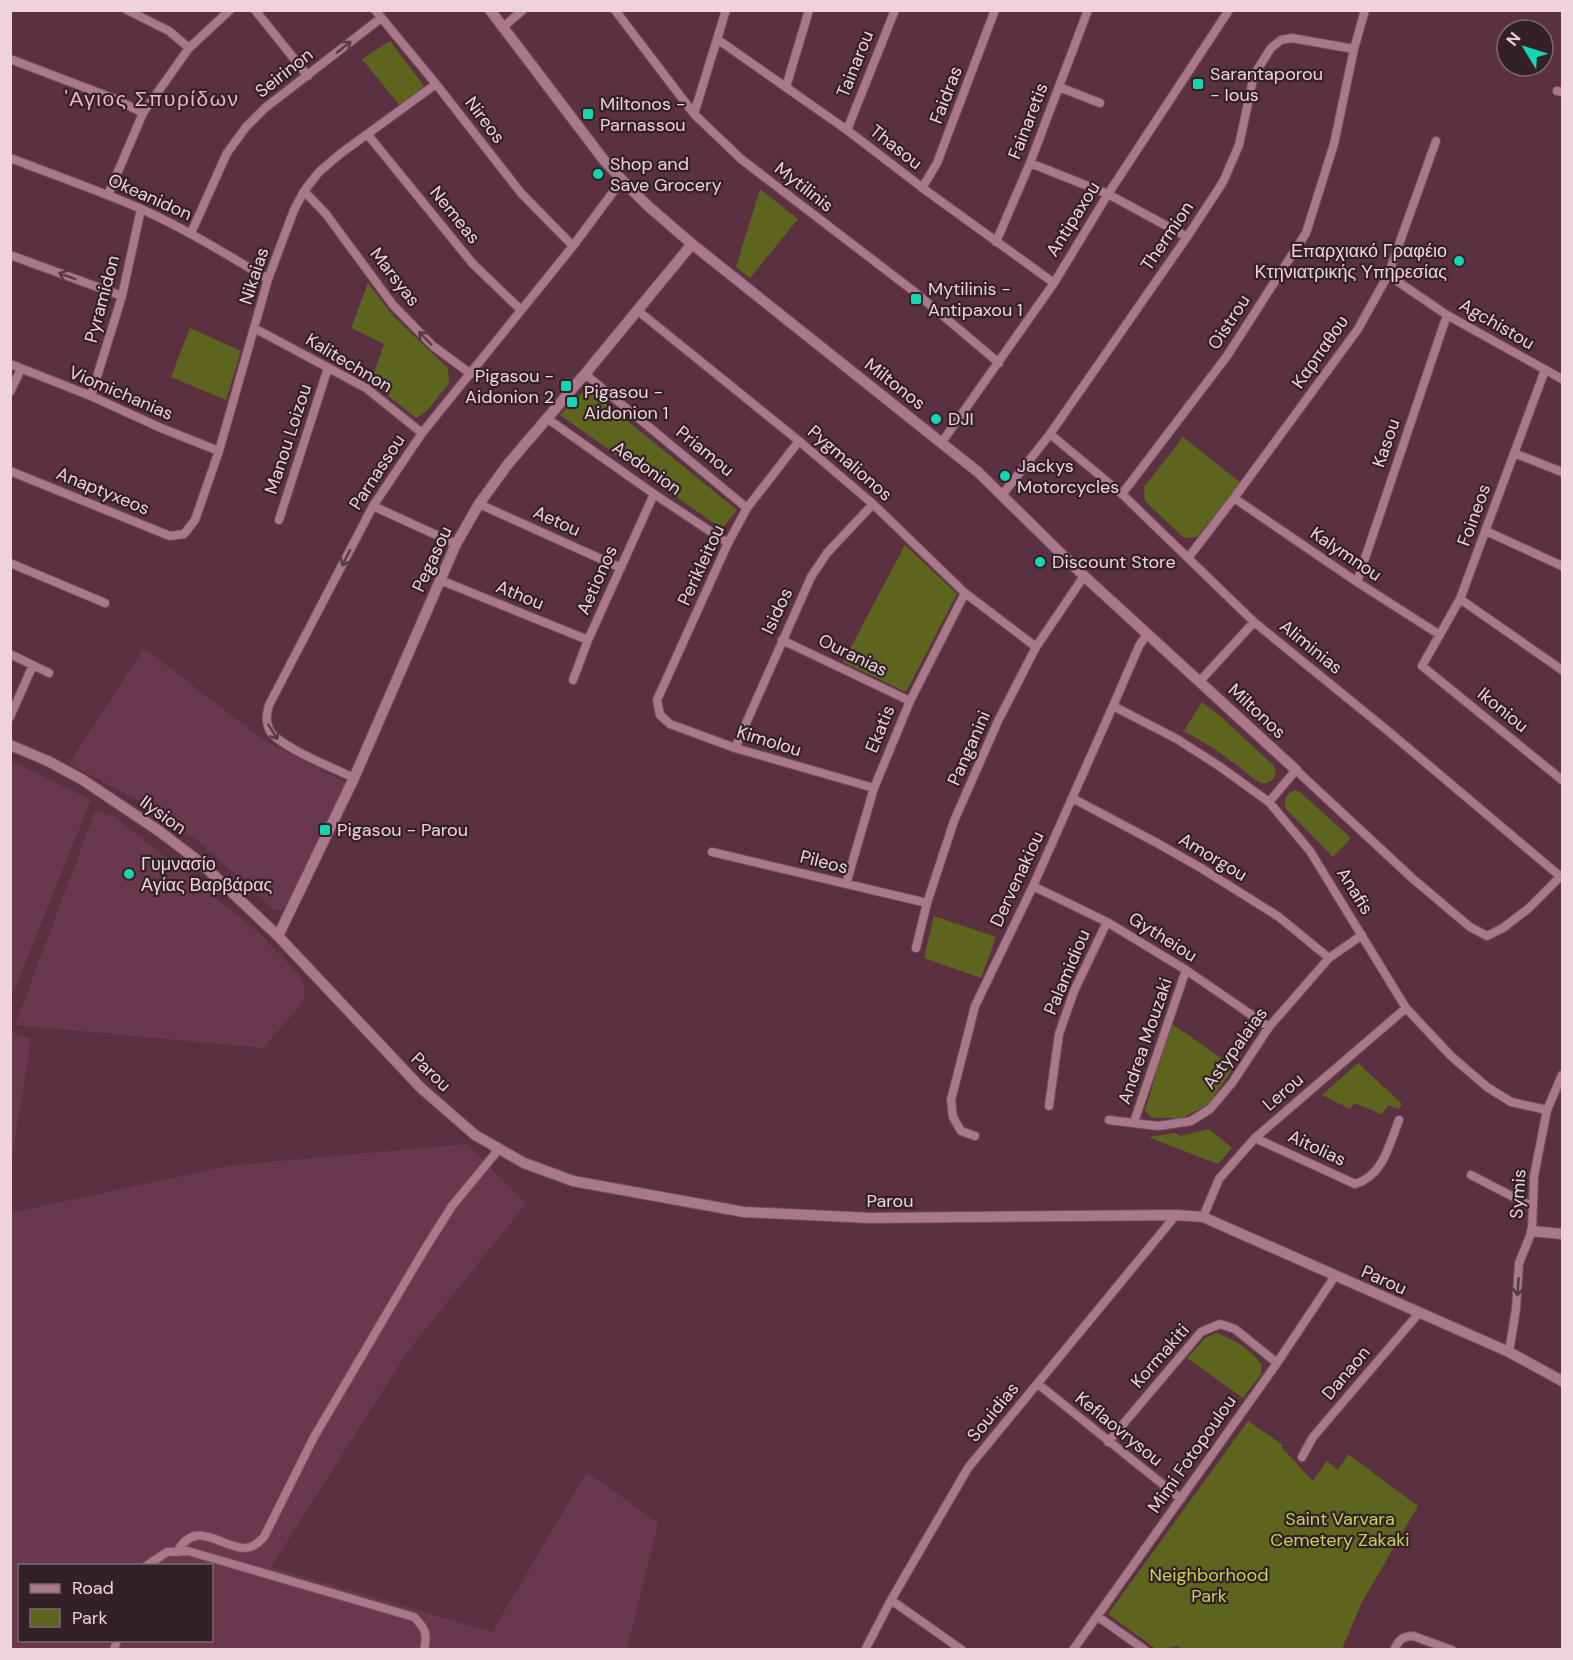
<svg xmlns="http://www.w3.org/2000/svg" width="1573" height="1660" viewBox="0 0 1573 1660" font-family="'DM Sans',sans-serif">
  <rect width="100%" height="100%" fill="#5b3142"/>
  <path fill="#69384c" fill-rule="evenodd" d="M 144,648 L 262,739 L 348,784 L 286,907 L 281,910 L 272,909 L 201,843 L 140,801 L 69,764 Z
    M 11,761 L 91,800 L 11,998 Z
    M 95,811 L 114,816 L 259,933 L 300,976 L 305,988 L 304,999 L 300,1006 L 263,1048 L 15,1025 Z
    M 11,1032 L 31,1039 L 11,1166 L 10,1032 Z
    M 467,1144 L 526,1204 L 408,1351 L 271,1567 L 492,1632 L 587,1472 L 658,1523 L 627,1649 L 11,1649 L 10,1213 L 228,1166 ZM 20,1566 L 212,1566 L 212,1640 L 20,1640 Z"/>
  <path fill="#5c641e" d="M 390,41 L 424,86 L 401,107 L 362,59 Z
    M 760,189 L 798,219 L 750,278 L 736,267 Z
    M 368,283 L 394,317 L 448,368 L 449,383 L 427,411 L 416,418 L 371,382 L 384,344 L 351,328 Z
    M 190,328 L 241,351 L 226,400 L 171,377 Z
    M 587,388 L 737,510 L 722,529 L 560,415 Z
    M 1183,437 L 1241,483 L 1197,537 L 1184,538 L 1145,501 L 1144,487 Z
    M 905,545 L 957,594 L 906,692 L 843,662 Z
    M 1202,702 L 1220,716 L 1274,766 L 1276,773 C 1273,782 1269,784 1260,783 L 1215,749 L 1184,731 Z
    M 1296,790 L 1300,792 L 1351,838 L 1333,857 L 1286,809 C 1283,799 1286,793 1296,790 Z
    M 934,916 L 996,937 L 981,978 L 924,958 Z
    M 1171,1023 L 1234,1067 L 1208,1105 L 1182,1118 L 1152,1118 L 1145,1111 Z
    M 1358,1063 L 1402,1104 L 1399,1109 L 1389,1105 L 1381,1114 L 1354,1103 L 1350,1109 L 1322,1095 Z
    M 1209,1129 L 1232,1148 L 1218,1164 L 1148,1137 L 1175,1133 L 1180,1136 Z
    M 1216,1333 C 1234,1339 1250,1349 1262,1365 L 1261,1374 L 1243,1398 L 1187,1358 L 1205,1338 Z
    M 1248,1421 L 1283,1445 L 1281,1447 L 1313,1481 L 1327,1461 L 1338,1470 L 1348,1454 L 1418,1506 L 1362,1602 L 1342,1649 L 1183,1650 L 1177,1646 L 1165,1649 L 1156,1649 L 1108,1614 Z"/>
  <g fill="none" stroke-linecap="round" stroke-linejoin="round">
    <g stroke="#744f5e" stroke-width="10">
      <path id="minor" d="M 127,10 L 169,31 L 189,48
        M 255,10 L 308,76
        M 375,10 L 436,84 L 521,193 L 573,246
        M 615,10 L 694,114 L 741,159 L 916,293 L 999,363
        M 503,27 L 523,10
        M 717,39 L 847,130 L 928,192 L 1054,283
        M 10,59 L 115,99 L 143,113
        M 786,87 L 809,10
        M 1059,87 L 1100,103
        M 1557,91 L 1562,92
        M 694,114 L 726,10
        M 847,130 L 895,10
        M 368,135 L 473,264 L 521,310
        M 10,158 C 54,175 97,190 139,208 C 184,228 226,254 268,279
        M 1030,163 L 1108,194 L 1187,237
        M 922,188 L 937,163 L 995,10
        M 304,191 L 326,214 L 393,305 L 433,346 L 471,374
        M 108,195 L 143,113 L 189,48 L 230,10
        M 191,233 L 227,153 L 246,127 L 265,108 L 381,18
        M 996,242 L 1030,163 L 1088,10
        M 10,255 L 122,296
        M 1388,275 L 1447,315 L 1562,379
        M 637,310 L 799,441 L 873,504 L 965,593 L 1036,647
        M 254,328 L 366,388 L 422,433
        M 10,364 L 91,396 L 161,428 L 219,451
        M 1545,370 L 1460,599 L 1422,666 L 1562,780
        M 585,374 L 747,508
        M 10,392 L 21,369
        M 91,396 L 122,296 L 141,209
        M 548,419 L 654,494 L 728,543
        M 1050,434 L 1122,494 L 1254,622 L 1388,731 L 1561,877
        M 799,441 L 747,508 L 728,543 L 657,700 L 660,715 L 670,724 L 735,748 L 874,788
        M 942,442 L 1054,283 L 1108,194 L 1229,10
        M 1514,453 L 1562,472
        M 10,471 L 170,536 L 184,534 L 195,520 L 219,451 L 268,279 L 294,210 L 304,191 L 319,172 L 340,154 L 436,84
        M 1122,494 L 1227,356 L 1306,233 L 1334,144 L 1354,49 L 1365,10
        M 1002,495 L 1050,434 L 1187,237 L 1223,182 L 1239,145 L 1254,75 L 1271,48 L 1281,40 L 1292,38 L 1354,49
        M 1234,498 L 1357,582 L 1440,635
        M 479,504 L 621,568
        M 373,506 L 456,544
        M 279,520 L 328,368
        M 1486,531 L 1562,566
        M 1188,558 L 1234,498 L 1358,329 L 1388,275 L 1436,141
        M 10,563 L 105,603
        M 440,580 L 588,640
        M 1357,582 L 1447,315
        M 1460,599 L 1562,670
        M 782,640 L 910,701
        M 10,654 L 49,673
        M 573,680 L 588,640 L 654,494
        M 1200,681 L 1254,622
        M 1113,706 L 1177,739 L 1219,766 L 1269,802 L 1310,851 L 1406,1008 L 1451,1056 L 1487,1087 L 1511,1102 L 1547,1110
        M 10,717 L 33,665
        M 735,748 L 811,577 L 827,553 L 873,504
        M 354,778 C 336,769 275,745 269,729 C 265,720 267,714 269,705 L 373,506 L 422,433 L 573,246 L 622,180
        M 1072,798 L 1157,843 L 1201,868 L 1279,917 L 1329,958
        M 1269,802 L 1296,770 L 1412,878 L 1470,927 L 1487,936 L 1503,928 L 1529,908 L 1562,875
        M 712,852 L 927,903
        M 846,884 L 874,788 L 910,701 L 965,593
        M 1033,886 L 1107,922 L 1186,970 L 1269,1027
        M 916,948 L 927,903 L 954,821 L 998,721 L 1036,647 L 1084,576
        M 1049,1106 L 1059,1034 L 1074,991 L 1107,922
        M 1109,1120 L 1158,1126 L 1191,1121 L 1210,1109 L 1232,1083 L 1269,1027 L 1329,958 L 1362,935
        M 1134,1122 L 1186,970
        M 975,1136 L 961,1131 L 953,1117 L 951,1100 L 975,1006 L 1033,886 L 1113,706 L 1139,646 L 1147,634
        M 1255,1138 L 1355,1184 C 1383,1176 1389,1145 1399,1120
        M 1471,1175 L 1533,1207
        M 1203,1217 L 1219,1179 L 1255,1138 L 1406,1008
        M 1509,1352 L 1516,1309 L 1519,1263 L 1532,1231 L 1534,1176 L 1547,1110 L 1562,1075
        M 1038,1384 L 1181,1499
        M 1108,1442 L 1201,1332 L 1220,1324 L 1235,1329 L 1277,1363
        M 1302,1457 L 1313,1437 L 1419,1313
        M 177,1552 C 196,1518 220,1547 244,1548 C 253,1548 258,1543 264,1537 L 314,1437 L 423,1252 L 452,1206 L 499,1149
        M 146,1566 L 167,1552 L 188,1551 L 414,1617 C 425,1628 428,1634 424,1650
        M 891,1600 L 962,1650
        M 1097,1616 L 1145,1650
        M 114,1650 L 117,1640
        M 865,1650 L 891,1600 L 968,1468 L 1176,1215
        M 1073,1650 L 1277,1363 L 1335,1276
        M 1394,1650 C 1398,1641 1402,1636 1413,1636 L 1452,1650"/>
    </g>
    <g stroke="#744f5e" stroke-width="12">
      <path id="tertiary" d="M 490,10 L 603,159 L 622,180 L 648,206 L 692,244 L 978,472 L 1084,576 L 1296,770
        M 10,745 L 48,761 L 83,780 L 159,831 L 201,863 L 278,936 L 421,1088 L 475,1135 L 524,1163 L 573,1181 L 744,1212 L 870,1218 L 1176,1215 L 1203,1217 L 1509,1352 L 1562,1381
        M 278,936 L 354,778 L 456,544 L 479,504 L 508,464 L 585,374 L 692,244
        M 1532,1231 L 1562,1234"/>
    </g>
    <use href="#minor" stroke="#a9798a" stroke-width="8"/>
    <use href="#tertiary" stroke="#a9798a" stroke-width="10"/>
  </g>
  <defs><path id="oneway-shaft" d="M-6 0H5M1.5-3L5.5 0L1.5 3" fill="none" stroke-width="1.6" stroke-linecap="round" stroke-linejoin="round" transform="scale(1.5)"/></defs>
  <g stroke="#573b45">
    <use href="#oneway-shaft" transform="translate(344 47) rotate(-38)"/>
    <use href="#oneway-shaft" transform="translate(67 276) rotate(-160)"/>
    <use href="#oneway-shaft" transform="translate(425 338) rotate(-134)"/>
    <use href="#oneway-shaft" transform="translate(346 558) rotate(117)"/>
    <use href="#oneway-shaft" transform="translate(273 732) rotate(57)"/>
    <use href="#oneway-shaft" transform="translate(1518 1287) rotate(94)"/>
  </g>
  <g fill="#15d5b3" stroke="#342027" stroke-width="2">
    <rect x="1192" y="78" width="12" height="12" rx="3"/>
    <rect x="582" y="108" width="12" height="12" rx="3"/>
    <circle cx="598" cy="174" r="6"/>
    <circle cx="1459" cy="261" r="6"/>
    <rect x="910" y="293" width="12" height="12" rx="3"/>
    <rect x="560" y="380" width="12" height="12" rx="3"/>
    <rect x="566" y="396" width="12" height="12" rx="3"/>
    <circle cx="936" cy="419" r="6"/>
    <circle cx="1005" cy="476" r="6"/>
    <circle cx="1040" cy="562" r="6"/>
    <rect x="319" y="824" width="12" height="12" rx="3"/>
    <circle cx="129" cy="874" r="6"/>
  </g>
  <g text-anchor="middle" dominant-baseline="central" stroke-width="4.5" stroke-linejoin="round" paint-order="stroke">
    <g font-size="18" fill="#eed2dc" stroke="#342027">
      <text transform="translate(855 64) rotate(-68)">Tainarou</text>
      <text transform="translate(284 73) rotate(-38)">Seirinon</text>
      <text transform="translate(946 95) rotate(-69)">Faidras</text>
      <text transform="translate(485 120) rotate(53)">Nireos</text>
      <text transform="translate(1028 121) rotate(-69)">Fainaretis</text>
      <text transform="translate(896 147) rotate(38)">Thasou</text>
      <text transform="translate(804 187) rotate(38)">Mytilinis</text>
      <text transform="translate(150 197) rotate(24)">Okeanidon</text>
      <text transform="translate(455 215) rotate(51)">Nemeas</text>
      <text transform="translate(1073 219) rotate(-58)">Antipaxou</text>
      <text transform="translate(1167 236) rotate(-56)">Thermion</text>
      <text transform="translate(254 276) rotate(-72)">Nikaias</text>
      <text transform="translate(395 277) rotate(52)">Marsyas</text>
      <text transform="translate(102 299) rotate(-75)">Pyramidon</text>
      <text transform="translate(1229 322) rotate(-57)">Oistrou</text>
      <text transform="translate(1497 324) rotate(30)">Agchistou</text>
      <text transform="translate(1320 352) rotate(-55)">Καρπαθου</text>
      <text transform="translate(349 363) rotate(31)">Kalitechnon</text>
      <text transform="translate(895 384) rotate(38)">Miltonos</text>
      <text transform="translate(121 393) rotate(23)">Viomichanias</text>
      <text transform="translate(288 439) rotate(-72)">Manou Loizou</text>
      <text transform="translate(1386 443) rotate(-71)">Kasou</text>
      <text transform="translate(705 451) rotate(39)">Priamou</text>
      <text transform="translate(850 463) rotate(41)">Pygmalionos</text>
      <text transform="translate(647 468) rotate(35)">Aedonion</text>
      <text transform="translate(377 472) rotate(-57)">Parnassou</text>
      <text transform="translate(103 491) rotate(22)">Anaptyxeos</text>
      <text transform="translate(1474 515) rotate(-70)">Foineos</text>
      <text transform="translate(557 521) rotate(24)">Aetou</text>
      <text transform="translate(1346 554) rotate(34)">Kalymnou</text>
      <text transform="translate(432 559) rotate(-65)">Pegasou</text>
      <text transform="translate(701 565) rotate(-65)">Perikleitou</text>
      <text transform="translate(597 580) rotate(-66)">Aetionos</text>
      <text transform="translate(520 595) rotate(22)">Athou</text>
      <text transform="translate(777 611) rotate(-65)">Isidos</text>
      <text transform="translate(1311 647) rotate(39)">Aliminias</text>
      <text transform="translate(853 655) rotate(26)">Ouranias</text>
      <text transform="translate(1503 710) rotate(39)">Ikoniou</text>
      <text transform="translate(1257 711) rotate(43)">Miltonos</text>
      <text transform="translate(880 729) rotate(-68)">Ekatis</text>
      <text transform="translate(769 741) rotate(17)">Kimolou</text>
      <text transform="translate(969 748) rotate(-66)">Panganini</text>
      <text transform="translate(163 815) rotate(36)">Ilysion</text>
      <text transform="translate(1213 857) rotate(31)">Amorgou</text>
      <text transform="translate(824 862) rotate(14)">Pileos</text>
      <text transform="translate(1017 879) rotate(-65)">Dervenakiou</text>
      <text transform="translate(1355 891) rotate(58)">Anafis</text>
      <text transform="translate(1163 937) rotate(32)">Gytheiou</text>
      <text transform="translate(1067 972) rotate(-67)">Palamidiou</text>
      <text transform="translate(1145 1041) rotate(-71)">Andrea Mouzaki</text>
      <text transform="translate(1235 1048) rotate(-54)">Astypalaias</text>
      <text transform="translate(431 1072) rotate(44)">Parou</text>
      <text transform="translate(1283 1092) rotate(-41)">Lerou</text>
      <text transform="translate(1317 1148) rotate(25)">Aitolias</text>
      <text transform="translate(1518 1194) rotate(-86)">Symis</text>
      <text x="890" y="1201">Parou</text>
      <text transform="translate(1384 1280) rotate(24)">Parou</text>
      <text transform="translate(1160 1356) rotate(-49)">Kormakiti</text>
      <text transform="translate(1346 1373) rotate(-50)">Danaon</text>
      <text transform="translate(993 1412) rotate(-51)">Souidias</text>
      <text transform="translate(1119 1429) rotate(39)">Keflaovrysou</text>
      <text transform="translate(1192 1454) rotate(-55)">Mimi Fotopoulou</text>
    </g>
    <g font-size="18" fill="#eed2dc" stroke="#342027" text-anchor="start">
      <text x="1210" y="74">Sarantaporou<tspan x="1210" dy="21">- Ious</tspan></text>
      <text x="600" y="104">Miltonos -<tspan x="600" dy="21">Parnassou</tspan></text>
      <text x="610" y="164">Shop and<tspan x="610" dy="21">Save Grocery</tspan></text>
      <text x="1447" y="251" text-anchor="end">Επαρχιακό Γραφέιο<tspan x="1447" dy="21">Κτηνιατρικής Υπηρεσίας</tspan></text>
      <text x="928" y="289">Mytilinis -<tspan x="928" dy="21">Antipaxou 1</tspan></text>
      <text x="554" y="376" text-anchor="end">Pigasou -<tspan x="554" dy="21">Aidonion 2</tspan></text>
      <text x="584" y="392">Pigasou -<tspan x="584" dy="21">Aidonion 1</tspan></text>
      <text x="948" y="419">DJI</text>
      <text x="1017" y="466">Jackys<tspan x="1017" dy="21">Motorcycles</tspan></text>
      <text x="1052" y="562">Discount Store</text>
      <text x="337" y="830">Pigasou - Parou</text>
      <text x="141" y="864">Γυμνασίο<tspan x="141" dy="21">Αγίας Βαρβάρας</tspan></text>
    </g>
    <g font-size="18" fill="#c4d357" stroke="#342027">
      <text x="1340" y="1519">Saint Varvara<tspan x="1340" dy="21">Cemetery Zakaki</tspan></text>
      <text x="1209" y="1575">Neighborhood<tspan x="1209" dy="21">Park</tspan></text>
    </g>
    <g font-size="21" letter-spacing="1.5" fill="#e8b3c6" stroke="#342027">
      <text x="152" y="99">'Αγιος Σπυρίδων</text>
    </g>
  </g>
  <rect width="1573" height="1660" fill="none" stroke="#eed2dc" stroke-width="24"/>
  <rect x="18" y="1564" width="195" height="78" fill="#342027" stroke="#7e676f" stroke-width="1.5"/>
  <rect x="30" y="1584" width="30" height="9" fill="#a9798a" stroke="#7e676f" stroke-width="1.5"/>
  <text x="72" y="1594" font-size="18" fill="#eed2dc">Road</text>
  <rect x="30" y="1609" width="30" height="18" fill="#5c641e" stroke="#7e676f" stroke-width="1.5"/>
  <text x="72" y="1624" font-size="18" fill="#eed2dc">Park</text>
  <g transform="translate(1525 48) rotate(308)"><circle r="28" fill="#342027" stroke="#7e676f" stroke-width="1.5"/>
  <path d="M0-4.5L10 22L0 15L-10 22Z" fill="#15d5b3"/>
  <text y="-9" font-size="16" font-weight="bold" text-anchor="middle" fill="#eed2dc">N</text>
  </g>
</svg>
